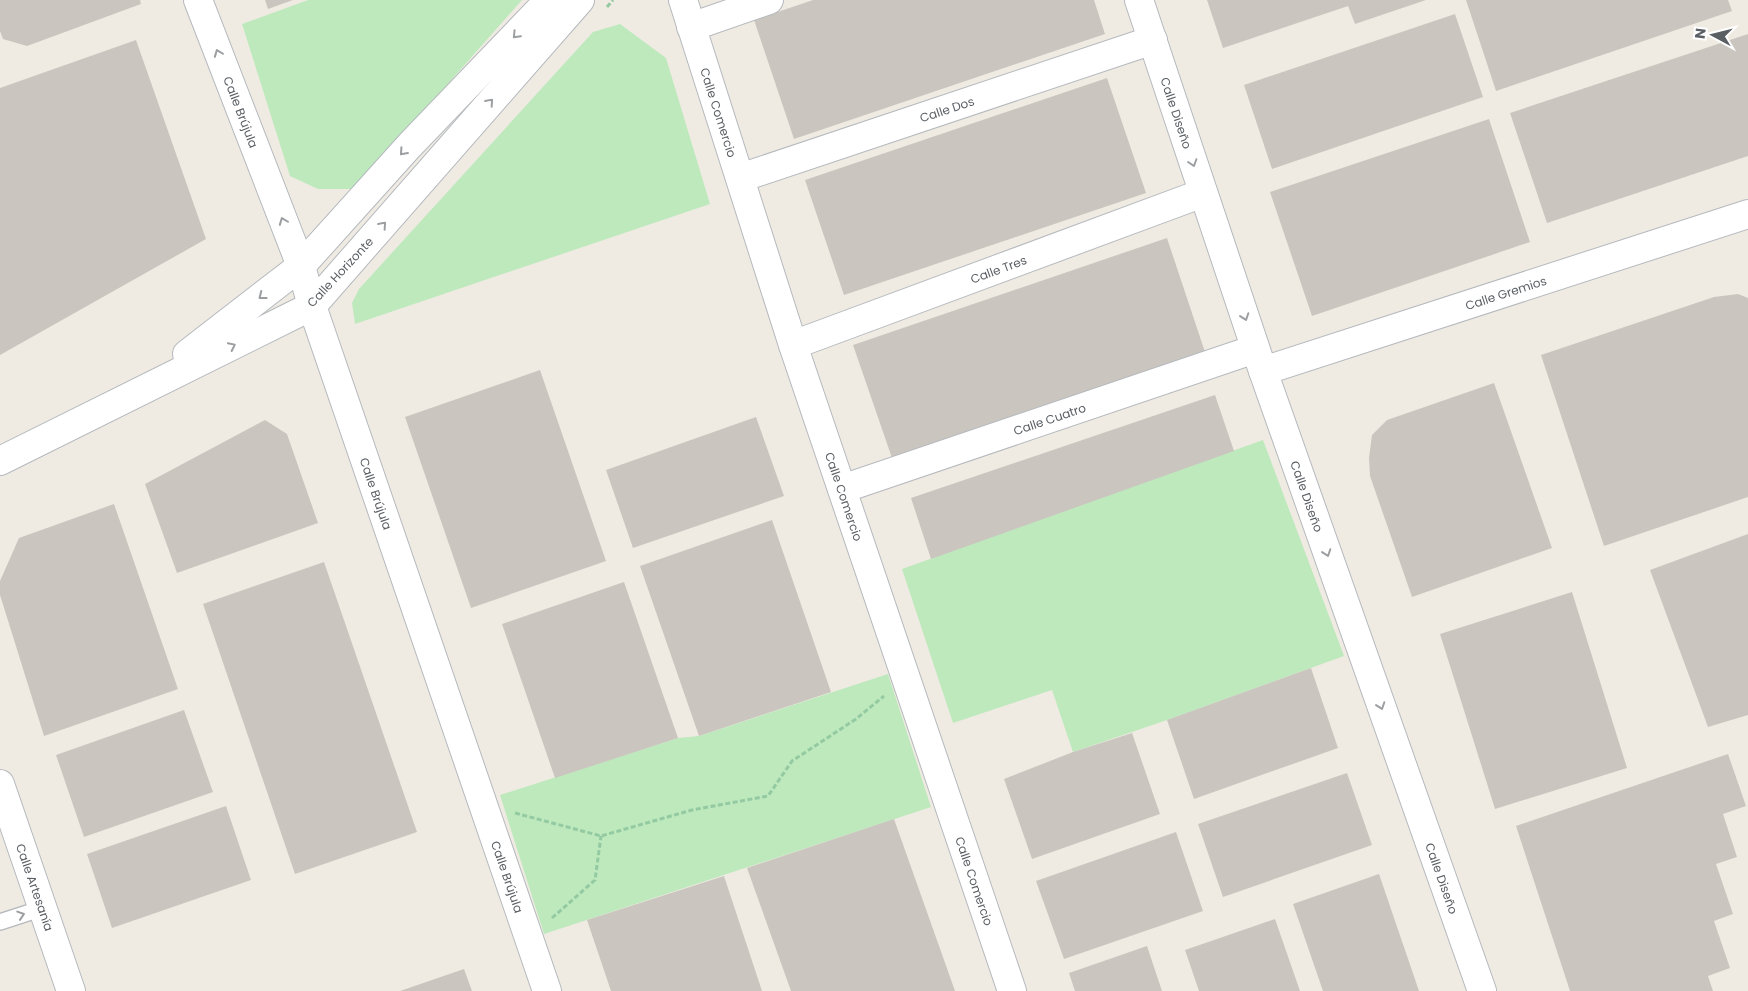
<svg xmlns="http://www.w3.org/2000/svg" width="1748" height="991" viewBox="0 0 1748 991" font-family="Poppins,sans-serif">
  <rect width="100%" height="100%" fill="#efebe2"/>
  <path fill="#bde9bc" d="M 308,0 L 522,0 L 355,189 L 318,189 L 290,176 L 242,24 Z
    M 620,24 L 666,58 L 710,204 L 355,324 L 352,303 L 359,289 L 593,32 Z
    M 1263,440 L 1344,656 L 1167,720 L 1073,752 L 1052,690 L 953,723 L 902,569 Z
    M 888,674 L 931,807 L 544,934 L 500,795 L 678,738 L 699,736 Z"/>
  <path fill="#cac6bf" d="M 0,0 L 140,0 L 141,4 L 27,46 L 3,39 L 0,31 Z
    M 265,0 L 293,0 L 268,9 Z
    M 813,0 L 1094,0 L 1105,34 L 794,139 L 754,20 Z
    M 1207,0 L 1426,0 L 1355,24 L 1348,6 L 1223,48 Z
    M 1466,0 L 1728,0 L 1732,11 L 1496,91 Z
    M 1455,14 L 1483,97 L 1272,169 L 1244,85 Z
    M 1748,34 L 1748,156 L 1547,223 L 1510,113 Z
    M 136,40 L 206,239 L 0,355 L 0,88 Z
    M 1107,78 L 1146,193 L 844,295 L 805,180 Z
    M 1489,119 L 1530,242 L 1312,316 L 1270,192 Z
    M 1167,238 L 1205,352 L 892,458 L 853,345 Z
    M 1738,294 L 1748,298 L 1748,497 L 1604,546 L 1541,355 L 1714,297 Z
    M 540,370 L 606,561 L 471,608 L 405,417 Z
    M 1494,383 L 1552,548 L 1412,597 L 1370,476 L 1369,458 L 1372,435 L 1387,420 Z
    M 1215,395 L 1234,451 L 931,559 L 911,498 Z
    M 756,417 L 784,496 L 633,548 L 606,470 Z
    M 265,420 L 287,434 L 318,523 L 177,573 L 145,484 Z
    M 114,504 L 178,689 L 44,736 L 0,595 L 0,581 L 19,538 Z
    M 772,520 L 831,692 L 699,736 L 640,566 Z
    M 1748,534 L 1748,715 L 1708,727 L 1650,570 Z
    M 324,562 L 417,832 L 295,874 L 203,604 Z
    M 624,582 L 678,738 L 555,778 L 502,624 Z
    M 1572,592 L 1627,768 L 1495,809 L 1440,634 Z
    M 1311,668 L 1338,748 L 1194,799 L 1167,720 Z
    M 184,710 L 213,792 L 84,837 L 56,755 Z
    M 1132,733 L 1160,814 L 1032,859 L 1004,779 L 1073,752 Z
    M 1728,754 L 1746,806 L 1723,814 L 1737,857 L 1716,864 L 1733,914 L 1714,921 L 1730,968 L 1708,976 L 1713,991 L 1570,991 L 1516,826 Z
    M 1347,773 L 1372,845 L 1223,897 L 1198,824 Z
    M 226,806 L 251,880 L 112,928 L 87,854 Z
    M 894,819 L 955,991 L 791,991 L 747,868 Z
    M 1176,832 L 1203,911 L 1064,959 L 1036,881 Z
    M 1379,874 L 1419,991 L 1323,991 L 1293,904 Z
    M 724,876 L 762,991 L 611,991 L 587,920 Z
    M 1275,919 L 1300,991 L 1199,991 L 1185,950 Z
    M 1147,946 L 1162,991 L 1075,991 L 1069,973 Z
    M 464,969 L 472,991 L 400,991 Z"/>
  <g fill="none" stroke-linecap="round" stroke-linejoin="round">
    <g stroke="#b5b9be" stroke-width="18">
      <path id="lane" d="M 0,922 L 43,908"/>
    </g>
    <g stroke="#b5b9be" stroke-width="30">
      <g id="street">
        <path id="s1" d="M 198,0 L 301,266 L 312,306 L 547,991"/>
        <path id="s2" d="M 683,0 L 793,345 L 1012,991"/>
        <path id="s3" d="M 1139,0 L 1263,371 L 1482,991"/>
        <path d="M 691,27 L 769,0"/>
        <path id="s4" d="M 740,178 L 1153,40"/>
        <path id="s5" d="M 793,345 L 1203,193"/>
        <path d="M 187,354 L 301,266 L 409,146 L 549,0"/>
        <path id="s6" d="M 1263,371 L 1748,214"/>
        <path d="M 0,461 L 312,306 L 580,0"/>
        <path id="s7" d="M 842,489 L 1255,349"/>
        <path id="s8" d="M 0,784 L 71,991"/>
      </g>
    </g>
    <path stroke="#94caa2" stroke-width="3" stroke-dasharray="5 2.5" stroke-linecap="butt" d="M 607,7 L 613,0
      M 515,813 L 601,836 L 692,810 L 768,796 L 792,761 L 856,719 L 884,696
      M 552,918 L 595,880 L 601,836"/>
    <use href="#lane" stroke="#fff" stroke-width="15"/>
    <use href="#street" stroke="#fff" stroke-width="28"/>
  </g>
  <defs><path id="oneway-chevron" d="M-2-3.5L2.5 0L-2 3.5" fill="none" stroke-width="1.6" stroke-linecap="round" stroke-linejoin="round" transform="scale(1.25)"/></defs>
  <g stroke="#9c9fa2">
    <use href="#oneway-chevron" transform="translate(516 35) rotate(134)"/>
    <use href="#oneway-chevron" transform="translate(218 53) rotate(-111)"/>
    <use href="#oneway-chevron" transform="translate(490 102) rotate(-49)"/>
    <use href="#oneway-chevron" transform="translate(403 152) rotate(132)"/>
    <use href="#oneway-chevron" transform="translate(1193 163) rotate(72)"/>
    <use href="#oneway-chevron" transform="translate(283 221) rotate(-111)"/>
    <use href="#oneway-chevron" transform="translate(383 225) rotate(-49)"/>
    <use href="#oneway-chevron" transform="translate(262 296) rotate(142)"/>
    <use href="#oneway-chevron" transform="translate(1245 317) rotate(71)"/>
    <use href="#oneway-chevron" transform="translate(232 346) rotate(-26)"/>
    <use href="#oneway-chevron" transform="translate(1327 553) rotate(71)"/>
    <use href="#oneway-chevron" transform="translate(1381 706) rotate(71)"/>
    <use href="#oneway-chevron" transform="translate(21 915) rotate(-18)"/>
  </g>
  <g text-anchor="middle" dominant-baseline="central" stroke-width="4" stroke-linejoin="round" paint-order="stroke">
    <g font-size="12" fill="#5a5f64" stroke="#fff">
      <text stroke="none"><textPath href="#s4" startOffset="218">Calle Dos</textPath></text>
      <text stroke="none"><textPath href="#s1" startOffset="120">Calle Brújula</textPath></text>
      <text stroke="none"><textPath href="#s2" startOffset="118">Calle Comercio</textPath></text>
      <text stroke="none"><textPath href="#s3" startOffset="119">Calle Diseño</textPath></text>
      <text stroke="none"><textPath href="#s5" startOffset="219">Calle Tres</textPath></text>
      <text transform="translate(340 272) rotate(-47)">Calle Horizonte</text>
      <text stroke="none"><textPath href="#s6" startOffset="255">Calle Gremios</textPath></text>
      <text stroke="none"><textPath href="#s7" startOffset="219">Calle Cuatro</textPath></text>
      <text stroke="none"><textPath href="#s1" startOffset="525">Calle Brújula</textPath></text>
      <text stroke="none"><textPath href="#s2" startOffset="522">Calle Comercio</textPath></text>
      <text stroke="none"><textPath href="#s3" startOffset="524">Calle Diseño</textPath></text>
      <text stroke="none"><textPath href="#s1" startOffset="930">Calle Brújula</textPath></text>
      <text stroke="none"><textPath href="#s3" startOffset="929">Calle Diseño</textPath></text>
      <text stroke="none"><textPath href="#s2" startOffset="928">Calle Comercio</textPath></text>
      <text stroke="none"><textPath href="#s8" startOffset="109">Calle Artesanía</textPath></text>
    </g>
  </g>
  <g transform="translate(1713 35) rotate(277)" stroke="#ffffff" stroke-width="4" paint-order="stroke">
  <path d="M0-4L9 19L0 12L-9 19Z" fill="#5a5f64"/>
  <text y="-8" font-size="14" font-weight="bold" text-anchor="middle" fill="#5a5f64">N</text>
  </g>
</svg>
